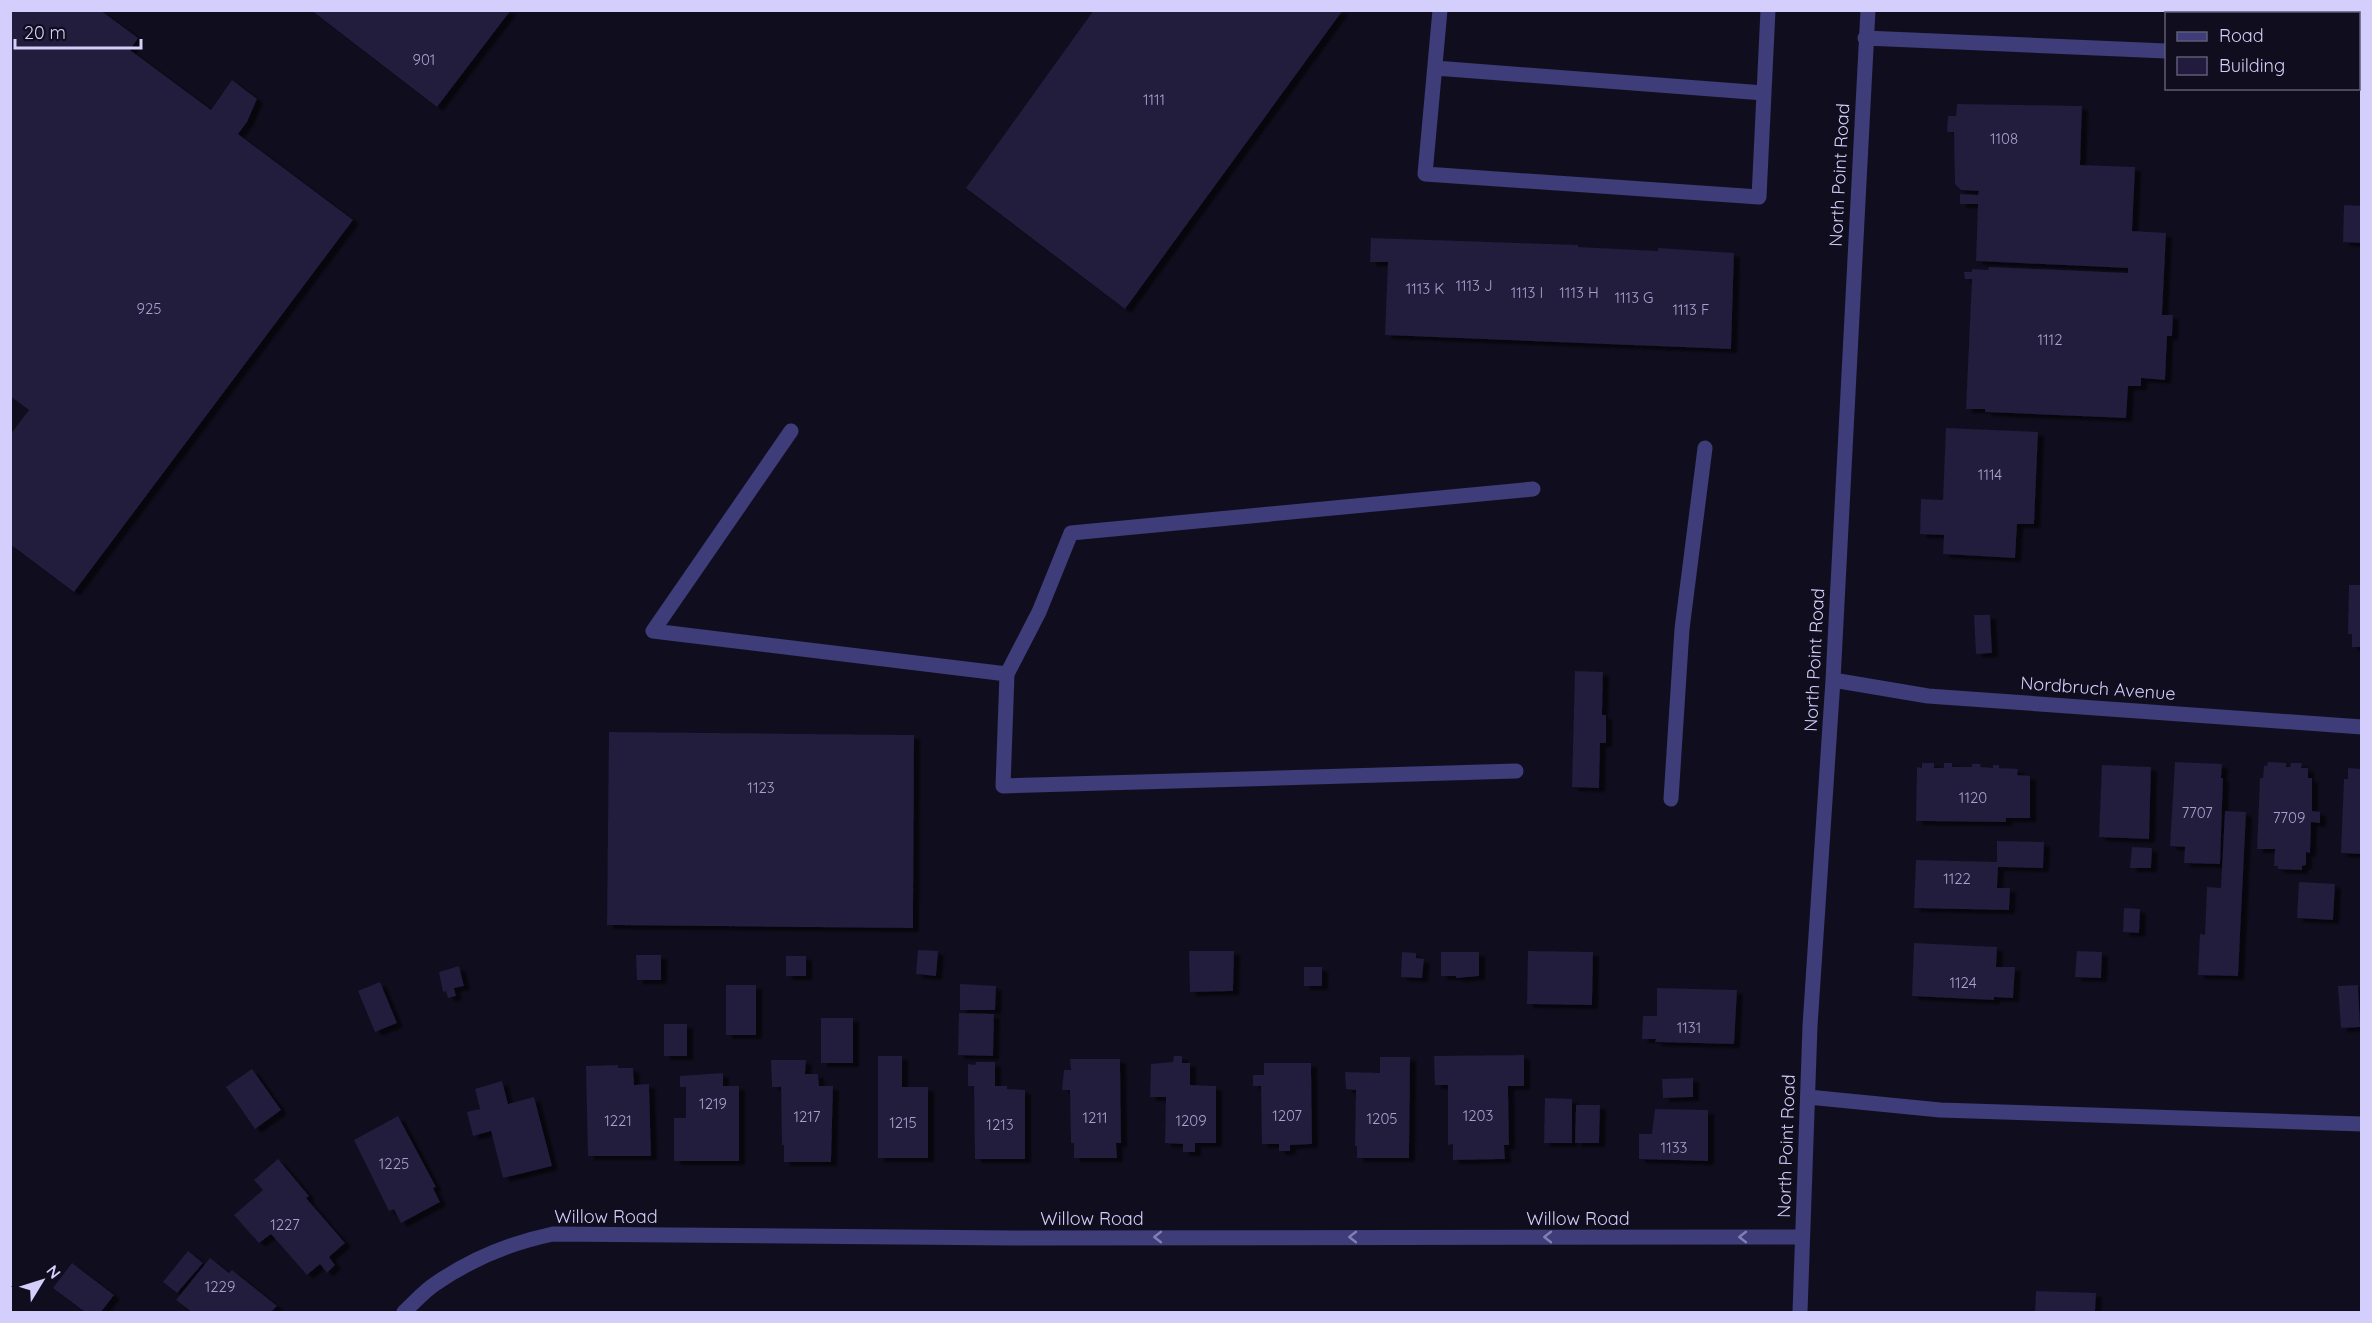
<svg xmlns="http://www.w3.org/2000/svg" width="2372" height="1323" viewBox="0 0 2372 1323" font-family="Quicksand,sans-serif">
  <defs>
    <filter id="shadow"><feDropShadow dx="6" dy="4" stdDeviation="1.5" flood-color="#0009"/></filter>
  </defs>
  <rect width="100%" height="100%" fill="#100e1e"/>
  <path fill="#221b3d" filter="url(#shadow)" d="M 10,10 L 100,10 L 138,38 L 130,50 L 211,110 L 232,80 L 257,99 L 247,122 L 238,134 L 353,220 L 74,592 L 10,544 L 10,435 L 29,410 L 10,396 Z
    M 311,10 L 511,10 L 437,107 Z
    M 1094,10 L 1343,10 L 1125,309 L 966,188 Z
    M 1957,104 L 2082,106 L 2080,165 L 2135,167 L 2132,231 L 2166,233 L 2162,315 L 2173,315 L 2172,336 L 2167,336 L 2165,380 L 2141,378 L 2141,386 L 2128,386 L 2126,418 L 1985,412 L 1985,409 L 1966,409 L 1972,279 L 1965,279 L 1964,272 L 1972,272 L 1972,269 L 1988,270 L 1989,267 L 2128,273 L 2128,268 L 1976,261 L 1978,204 L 1960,204 L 1960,194 L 1978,195 L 1979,191 L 1961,190 L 1955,184 L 1954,132 L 1947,132 L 1948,116 L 1956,116 Z
    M 2344,205 L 2362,206 L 2362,243 L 2343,242 Z
    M 1371,238 L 1578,245 L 1578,247 L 1658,251 L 1658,248 L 1734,253 L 1731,349 L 1385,335 L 1388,262 L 1370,262 Z
    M 1946,428 L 2038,432 L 2034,524 L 2017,524 L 2015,558 L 1943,554 L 1944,535 L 1920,534 L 1921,499 L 1943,500 Z
    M 2349,585 L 2362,585 L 2362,647 L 2352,647 L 2352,634 L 2348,634 Z
    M 1974,615 L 1990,615 L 1992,653 L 1976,654 Z
    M 1575,671 L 1603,672 L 1602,715 L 1606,715 L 1606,743 L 1600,743 L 1599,788 L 1572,787 Z
    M 609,732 L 914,735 L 913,928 L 607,925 Z
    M 2175,762 L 2222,764 L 2221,778 L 2223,778 L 2220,864 L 2184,863 L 2185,847 L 2170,846 Z
    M 2268,762 L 2286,763 L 2286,767 L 2290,767 L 2291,763 L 2302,763 L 2301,768 L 2308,768 L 2308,778 L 2312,778 L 2312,811 L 2320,812 L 2320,823 L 2311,822 L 2310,853 L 2306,852 L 2306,865 L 2302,866 L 2302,870 L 2278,869 L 2278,866 L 2274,866 L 2275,849 L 2257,849 L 2260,778 L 2263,778 L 2264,766 L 2267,766 Z
    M 1922,763 L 1934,763 L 1934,768 L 1944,768 L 1944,763 L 1952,763 L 1952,767 L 1972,767 L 1972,764 L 1981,764 L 1980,767 L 1993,768 L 1993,765 L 1999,765 L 1999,768 L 2018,769 L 2017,775 L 2030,776 L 2030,818 L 2006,818 L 2006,822 L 1916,821 L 1917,767 L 1922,768 Z
    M 2102,765 L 2151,767 L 2149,839 L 2099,837 Z
    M 2348,768 L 2362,769 L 2362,854 L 2341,853 L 2344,779 L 2348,779 Z
    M 2225,811 L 2246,812 L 2238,976 L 2198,975 L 2200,934 L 2205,935 L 2207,887 L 2221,888 Z
    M 1997,841 L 2044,842 L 2043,868 L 1998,867 L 1997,888 L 2010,888 L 2009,910 L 1914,908 L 1916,860 L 1997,862 Z
    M 2132,847 L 2152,848 L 2151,868 L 2130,868 Z
    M 2299,882 L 2335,884 L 2333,920 L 2297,918 Z
    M 2124,908 L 2140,909 L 2139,933 L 2123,932 Z
    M 1914,943 L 1997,947 L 1996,967 L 2015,967 L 2013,998 L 1994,997 L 1994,1000 L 1912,996 Z
    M 918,950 L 938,951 L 936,976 L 916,974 Z
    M 1189,951 L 1234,951 L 1233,991 L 1190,992 Z
    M 1528,951 L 1593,952 L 1592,1005 L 1527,1004 Z
    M 2077,951 L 2102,952 L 2101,978 L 2075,977 Z
    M 1402,952 L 1416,953 L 1416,958 L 1424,959 L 1422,978 L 1401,977 Z
    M 1441,952 L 1479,952 L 1479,976 L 1456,978 L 1456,976 L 1441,976 Z
    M 636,955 L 661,955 L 661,980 L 637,980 Z
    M 786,956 L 806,956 L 806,976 L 786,976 Z
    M 459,966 L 464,986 L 454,988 L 456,996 L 448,998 L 446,991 L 443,992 L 439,972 Z
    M 1304,967 L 1322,967 L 1322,986 L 1304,986 Z
    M 380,982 L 397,1023 L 375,1032 L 358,991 Z
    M 960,984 L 996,986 L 995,1010 L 960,1010 Z
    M 726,985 L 756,985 L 756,1035 L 726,1035 Z
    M 2358,985 L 2360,1027 L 2341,1028 L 2338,986 Z
    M 1657,988 L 1737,990 L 1734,1044 L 1655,1042 L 1656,1039 L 1642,1039 L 1643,1016 L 1657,1016 Z
    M 959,1013 L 994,1014 L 993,1056 L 958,1055 Z
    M 821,1018 L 853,1018 L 853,1063 L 821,1063 Z
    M 664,1024 L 687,1024 L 687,1056 L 664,1056 Z
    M 1524,1055 L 1524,1086 L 1508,1086 L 1509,1145 L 1504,1145 L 1505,1159 L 1453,1160 L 1453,1144 L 1448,1145 L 1448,1085 L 1435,1085 L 1434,1056 Z
    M 878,1056 L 902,1056 L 902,1087 L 928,1087 L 928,1158 L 878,1158 Z
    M 1174,1056 L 1182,1056 L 1182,1063 L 1190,1063 L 1190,1085 L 1216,1086 L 1216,1143 L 1195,1143 L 1195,1152 L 1183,1152 L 1183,1144 L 1165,1143 L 1166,1097 L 1150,1097 L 1151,1064 L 1173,1062 Z
    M 1380,1057 L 1410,1057 L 1409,1158 L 1357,1158 L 1357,1146 L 1355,1146 L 1356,1090 L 1346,1089 L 1345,1072 L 1380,1073 Z
    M 1070,1059 L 1120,1059 L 1121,1143 L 1116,1143 L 1117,1158 L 1074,1158 L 1074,1143 L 1071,1143 L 1070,1090 L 1062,1090 L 1064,1070 L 1071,1070 Z
    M 771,1060 L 806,1060 L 805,1074 L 818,1074 L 819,1086 L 833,1086 L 831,1162 L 784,1162 L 784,1145 L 782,1145 L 781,1087 L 772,1087 Z
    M 976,1062 L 995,1062 L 995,1086 L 1007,1086 L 1007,1089 L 1025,1090 L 1025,1159 L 975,1159 L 974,1086 L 968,1086 L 968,1064 L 975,1065 Z
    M 1264,1063 L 1311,1063 L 1312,1144 L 1290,1145 L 1290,1151 L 1279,1151 L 1279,1144 L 1262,1144 L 1261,1086 L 1253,1086 L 1253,1075 L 1264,1075 Z
    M 618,1065 L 618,1068 L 633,1068 L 634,1085 L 649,1084 L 651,1156 L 588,1156 L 586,1066 Z
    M 252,1069 L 281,1110 L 255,1129 L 226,1087 Z
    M 723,1073 L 723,1086 L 739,1086 L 739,1161 L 674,1161 L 674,1118 L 686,1118 L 686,1087 L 680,1087 L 680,1076 Z
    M 1693,1078 L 1693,1097 L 1663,1098 L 1662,1079 Z
    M 502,1081 L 508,1104 L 534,1097 L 552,1166 L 503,1178 L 491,1131 L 473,1136 L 467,1112 L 480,1109 L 475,1089 Z
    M 1545,1098 L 1572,1099 L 1572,1143 L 1544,1143 Z
    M 1576,1105 L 1600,1105 L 1599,1143 L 1575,1143 Z
    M 1655,1109 L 1708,1110 L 1708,1161 L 1639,1159 L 1639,1134 L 1652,1134 Z
    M 398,1116 L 436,1187 L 433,1188 L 440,1202 L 401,1223 L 394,1209 L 389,1211 L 354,1140 Z
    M 278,1159 L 309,1196 L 306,1198 L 345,1243 L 329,1257 L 335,1265 L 327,1273 L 320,1264 L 307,1275 L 271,1234 L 259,1243 L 234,1215 L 263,1190 L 254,1180 Z
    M 188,1251 L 203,1263 L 177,1293 L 163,1282 Z
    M 210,1258 L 229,1273 L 232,1270 L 277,1306 L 271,1312 L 192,1312 L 176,1300 Z
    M 72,1263 L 114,1295 L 101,1312 L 85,1312 L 53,1288 Z
    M 2036,1291 L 2096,1293 L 2095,1312 L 2035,1312 Z"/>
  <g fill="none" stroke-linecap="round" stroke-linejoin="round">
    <path stroke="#3e3c79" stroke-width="15" d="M 1440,10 L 1425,174 L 1759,197 L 1768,10
      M 1865,38 L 2166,51
      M 2358,59 L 2362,59
      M 1435,68 L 1764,93
      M 791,431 L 653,631 L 1007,674 L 1039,612 L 1071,533 L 1533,489
      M 1007,674 L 1003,786 L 1516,771
      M 1833,680 L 1928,696 L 2362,727
      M 1671,799 L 1682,629 L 1705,448
      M 1808,1097 L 1940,1110 L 2362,1124
      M 404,1312 C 414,1303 423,1292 435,1284 C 471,1259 510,1243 553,1234 L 1012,1238 L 1802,1237
      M 1800,1312 L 1810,1026 L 1833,680 L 1868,10"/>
  </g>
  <defs><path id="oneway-chevron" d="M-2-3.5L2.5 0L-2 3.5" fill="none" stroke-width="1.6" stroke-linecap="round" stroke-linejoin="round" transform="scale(1.5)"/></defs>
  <g stroke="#817eb4">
    <use href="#oneway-chevron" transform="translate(1158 1237) rotate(180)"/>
    <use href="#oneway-chevron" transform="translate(1353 1237) rotate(180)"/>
    <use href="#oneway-chevron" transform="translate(1548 1237) rotate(180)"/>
    <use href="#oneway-chevron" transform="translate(1743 1237) rotate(180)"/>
  </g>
  <g text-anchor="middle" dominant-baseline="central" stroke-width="6" stroke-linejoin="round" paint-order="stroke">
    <g font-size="15" fill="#a7a1cc">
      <text x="424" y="59">901</text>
      <text x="1154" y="99">1111</text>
      <text x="2004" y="138">1108</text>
      <text x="1474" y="285">1113 J</text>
      <text x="1425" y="288">1113 K</text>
      <text x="1527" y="292">1113 I</text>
      <text x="1579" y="292">1113 H</text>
      <text x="1634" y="297">1113 G</text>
      <text x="149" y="308">925</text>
      <text x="1691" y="309">1113 F</text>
      <text x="2050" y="339">1112</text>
      <text x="1990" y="474">1114</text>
      <text x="761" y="787">1123</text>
      <text x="1973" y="797">1120</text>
      <text x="2197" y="812">7707</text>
      <text x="2289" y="817">7709</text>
      <text x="1957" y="878">1122</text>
      <text x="1963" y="982">1124</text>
      <text x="1689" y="1027">1131</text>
      <text x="713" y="1103">1219</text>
      <text x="1287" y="1115">1207</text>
      <text x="1478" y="1115">1203</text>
      <text x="807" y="1116">1217</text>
      <text x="1095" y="1117">1211</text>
      <text x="1382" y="1118">1205</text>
      <text x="618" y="1120">1221</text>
      <text x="1191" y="1120">1209</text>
      <text x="903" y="1122">1215</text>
      <text x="1000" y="1124">1213</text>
      <text x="1674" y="1147">1133</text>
      <text x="394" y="1163">1225</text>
      <text x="285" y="1224">1227</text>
      <text x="220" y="1286">1229</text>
    </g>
    <g font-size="18" fill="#d3cefb" stroke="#100e1e">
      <text transform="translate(1839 175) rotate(-87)">North Point Road</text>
      <text transform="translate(1814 660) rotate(-87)">North Point Road</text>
      <text transform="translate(2098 688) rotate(4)">Nordbruch Avenue</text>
      <text transform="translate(1786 1146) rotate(-88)">North Point Road</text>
      <text x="606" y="1216">Willow Road</text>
      <text x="1092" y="1218">Willow Road</text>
      <text x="1578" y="1218">Willow Road</text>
    </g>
  </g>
  <rect width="2372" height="1323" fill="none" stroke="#d3cefb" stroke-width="24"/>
  <rect x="2165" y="12" width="195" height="78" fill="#100e1e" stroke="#5e5b76" stroke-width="1.5"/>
  <rect x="2177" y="32" width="30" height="9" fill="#3e3c79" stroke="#5e5b76" stroke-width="1.5"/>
  <text x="2219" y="42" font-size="18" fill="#d3cefb">Road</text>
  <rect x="2177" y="57" width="30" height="18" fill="#221b3d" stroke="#5e5b76" stroke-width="1.5"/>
  <text x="2219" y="72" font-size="18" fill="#d3cefb">Building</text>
  <g transform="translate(42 1281) rotate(52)" stroke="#100e1e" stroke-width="4.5" paint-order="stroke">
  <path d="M0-4.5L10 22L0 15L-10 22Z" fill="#d3cefb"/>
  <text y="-9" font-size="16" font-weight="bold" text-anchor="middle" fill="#d3cefb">N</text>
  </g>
  <path d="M15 39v9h126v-9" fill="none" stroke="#d3cefb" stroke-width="3"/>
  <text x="24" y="39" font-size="18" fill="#d3cefb" stroke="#100e1e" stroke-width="4.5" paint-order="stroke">20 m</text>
</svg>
